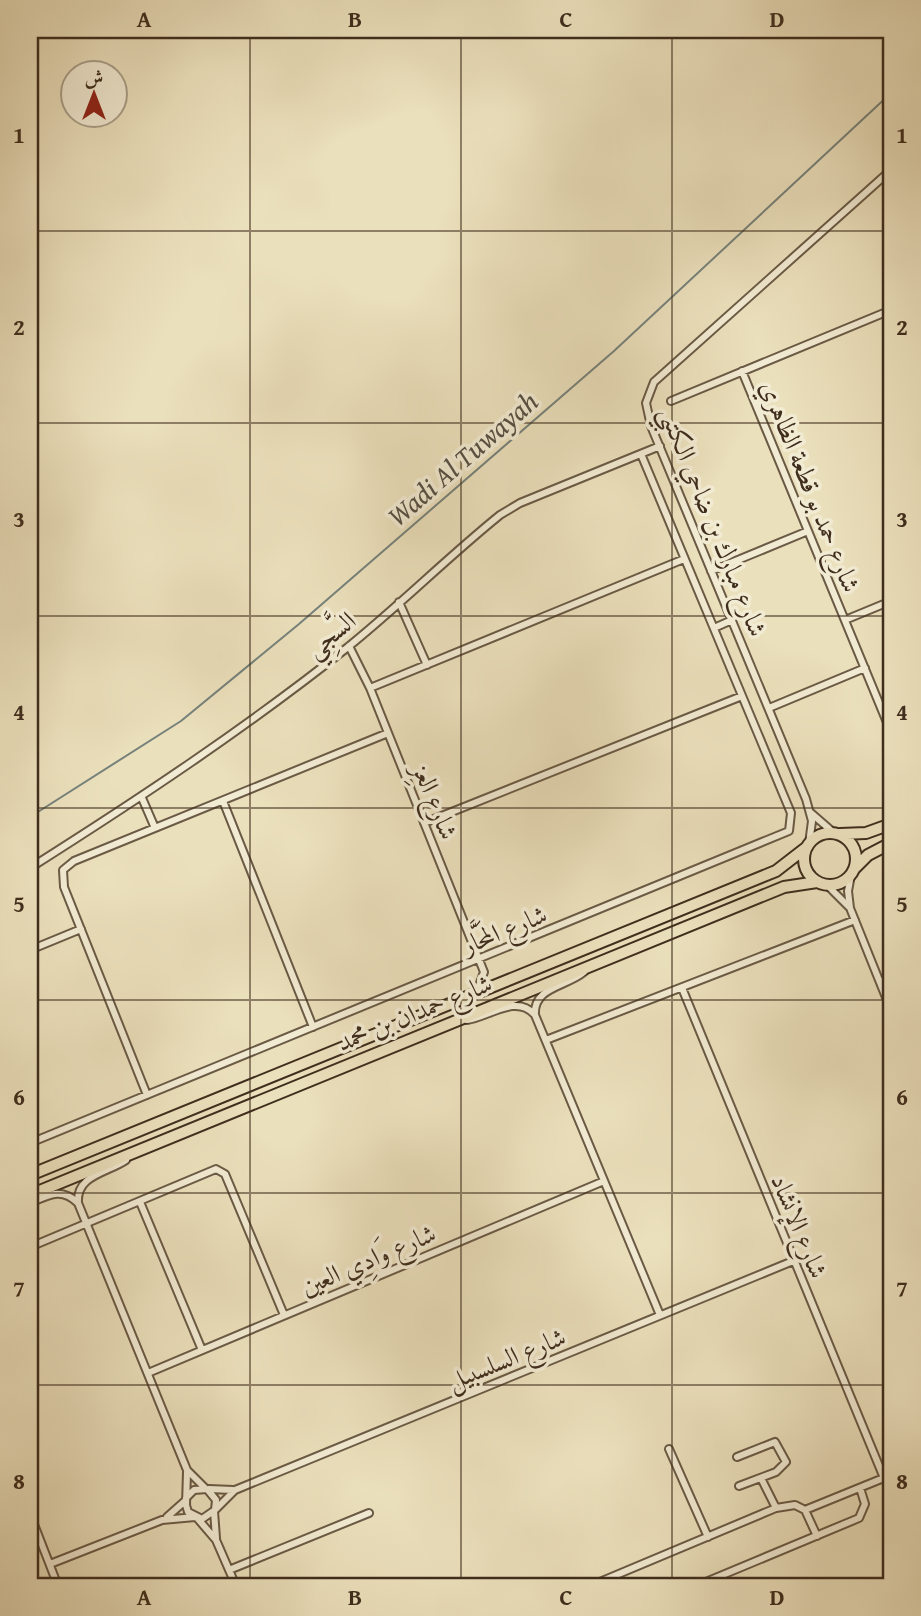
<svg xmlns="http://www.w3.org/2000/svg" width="921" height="1616" viewBox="0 0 921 1616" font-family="'Gentium Book Plus',Amiri,serif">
  <rect width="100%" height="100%" fill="#ebe0bc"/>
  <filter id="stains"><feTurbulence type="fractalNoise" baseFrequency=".00286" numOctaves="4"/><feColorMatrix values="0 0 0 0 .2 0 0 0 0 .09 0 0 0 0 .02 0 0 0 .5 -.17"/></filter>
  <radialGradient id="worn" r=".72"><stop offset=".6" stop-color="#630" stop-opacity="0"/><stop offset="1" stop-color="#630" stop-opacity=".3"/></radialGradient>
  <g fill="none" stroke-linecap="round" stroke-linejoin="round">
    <path stroke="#76827b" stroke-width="2" d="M 30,817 L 181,721 L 299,624 L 614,351 L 891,93"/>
    <g stroke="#6a5a45" stroke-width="10">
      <path id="street" d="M 742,371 L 891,732
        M 671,401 L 891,310
        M 711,571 L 808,531
        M 399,602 L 427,665
        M 845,620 L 891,601
        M 714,628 L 732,620
        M 349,646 L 370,688 L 484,972 L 477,991
        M 370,688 L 684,559
        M 769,708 L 865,668
        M 142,798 L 155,828
        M 223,801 L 313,1027
        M 811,813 L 834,833
        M 424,823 L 742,696
        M 809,844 L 812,821 L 806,799 L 651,426 L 646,403 L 654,382 L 891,170
        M 30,868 C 139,799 246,728 348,647 C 400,605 448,557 500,515 L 520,503 L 660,446
        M 851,875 L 848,891 L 850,908 L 891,1010
        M 827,885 L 849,907
        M 891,890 L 887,904 L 891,915
        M 30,950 L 81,929
        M 584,972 C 566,987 533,987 535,1015 L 660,1315
        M 880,982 L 891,977
        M 682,988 L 884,1478
        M 467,1020 C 489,1017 516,994 534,1014
        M 546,1040 L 855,920
        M 147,1095 L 64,887 L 63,870 L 74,861 L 388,733
        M 30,1143 L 789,831 L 791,813 L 641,454
        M 126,1160 C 107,1173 76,1175 78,1203 L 187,1470 L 205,1488
        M 140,1202 L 202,1350
        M 30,1203 C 49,1195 61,1187 78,1203
        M 30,1247 L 216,1169 L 225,1174 L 284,1315
        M 148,1373 L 604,1181
        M 669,1449 L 708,1537
        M 737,1457 L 775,1442 L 786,1462 L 776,1472 L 739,1486
        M 761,1478 L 776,1508
        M 209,1489 L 233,1490
        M 186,1498 L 194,1490 L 207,1489 L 216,1500 L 215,1510 L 202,1519 L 188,1512 L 186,1505 L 187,1472
        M 215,1510 L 235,1490 L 793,1261
        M 805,1510 L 817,1536
        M 214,1511 L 216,1538
        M 30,1514 L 58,1586
        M 167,1517 L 185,1501
        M 198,1519 L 216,1540 L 236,1586
        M 50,1564 L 162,1520 L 195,1517
        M 229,1570 L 369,1513
        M 590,1586 L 776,1508 L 795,1505 L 805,1510 L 891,1475
        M 696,1586 L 859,1518 L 865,1504 L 860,1488"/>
    </g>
    <g stroke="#3f2d1d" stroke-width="14">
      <path id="primary" d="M804 859a26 26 0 1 1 52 0a26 26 0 1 1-52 0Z
        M 840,834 L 866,833 L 891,824
        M 855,868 L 868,855 L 891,843
        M 30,1175 L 776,871 L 807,847
        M 30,1195 L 784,887 L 817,882"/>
    </g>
    <use href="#street" stroke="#f2ebd3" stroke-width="6"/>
    <use href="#primary" stroke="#ebe0bc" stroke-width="10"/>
  </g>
  <path fill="none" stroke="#3f2d1d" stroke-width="2" stroke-opacity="0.55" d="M 250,30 L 250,1586M 461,30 L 461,1586M 672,30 L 672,1586M 30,231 L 891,231M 30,423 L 891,423M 30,616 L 891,616M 30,808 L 891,808M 30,1000 L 891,1000M 30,1193 L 891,1193M 30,1385 L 891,1385"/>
  <g text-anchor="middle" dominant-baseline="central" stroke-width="7" stroke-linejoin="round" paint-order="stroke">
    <g font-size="26" fill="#3f2d1d" stroke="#f2ebd3">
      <text transform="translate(811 486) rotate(68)">شارع حمد بو قطعة الظاهري</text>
      <text transform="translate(714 521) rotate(68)">شارع مبارك بن ضاحي الكتبي</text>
      <text transform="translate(330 634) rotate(-39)">السَّجِي</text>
      <text transform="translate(436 801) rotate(68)">شارع العِز</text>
      <text transform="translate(504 929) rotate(-22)">شارع المَحَّار</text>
      <text transform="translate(414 1012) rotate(-22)">شارع حمدان بن محمد</text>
      <text transform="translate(800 1226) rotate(68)">شارع الإنشاد</text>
      <text transform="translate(368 1259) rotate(-23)">شارع وَادِي العين</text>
      <text transform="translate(506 1358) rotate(-22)">شارع السلسبيل</text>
    </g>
    <g font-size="28" font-style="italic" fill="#565044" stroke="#f2ebd3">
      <text transform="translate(462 458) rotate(-41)">Wadi Al Tuwayah</text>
    </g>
  </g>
  <rect width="921" height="1616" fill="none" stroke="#ebe0bc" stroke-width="77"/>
  <g transform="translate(94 94)"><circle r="33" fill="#f2ebd3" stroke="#aa9f8a" stroke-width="2"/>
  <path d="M0-5L12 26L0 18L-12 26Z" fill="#8f2418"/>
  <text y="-10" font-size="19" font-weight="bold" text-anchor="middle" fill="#3f2d1d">ش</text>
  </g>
  <rect x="38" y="38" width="845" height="1540" fill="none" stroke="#3f2d1d" stroke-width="2.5"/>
  <g font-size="23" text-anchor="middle" font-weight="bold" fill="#3f2d1d">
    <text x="144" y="27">A</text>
    <text x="355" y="27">B</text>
    <text x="566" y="27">C</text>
    <text x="777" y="27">D</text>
    <text x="19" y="143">1</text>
    <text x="902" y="143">1</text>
    <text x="19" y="335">2</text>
    <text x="902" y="335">2</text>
    <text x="19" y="527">3</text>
    <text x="902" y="527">3</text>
    <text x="19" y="720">4</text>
    <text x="902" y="720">4</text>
    <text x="19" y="912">5</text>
    <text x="902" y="912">5</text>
    <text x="19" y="1105">6</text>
    <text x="902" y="1105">6</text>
    <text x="19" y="1297">7</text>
    <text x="902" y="1297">7</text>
    <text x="19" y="1489">8</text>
    <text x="902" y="1489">8</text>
    <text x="144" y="1605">A</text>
    <text x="355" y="1605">B</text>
    <text x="566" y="1605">C</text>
    <text x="777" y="1605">D</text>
  </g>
  <rect width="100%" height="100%" filter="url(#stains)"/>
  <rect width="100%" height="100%" fill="url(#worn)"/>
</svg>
